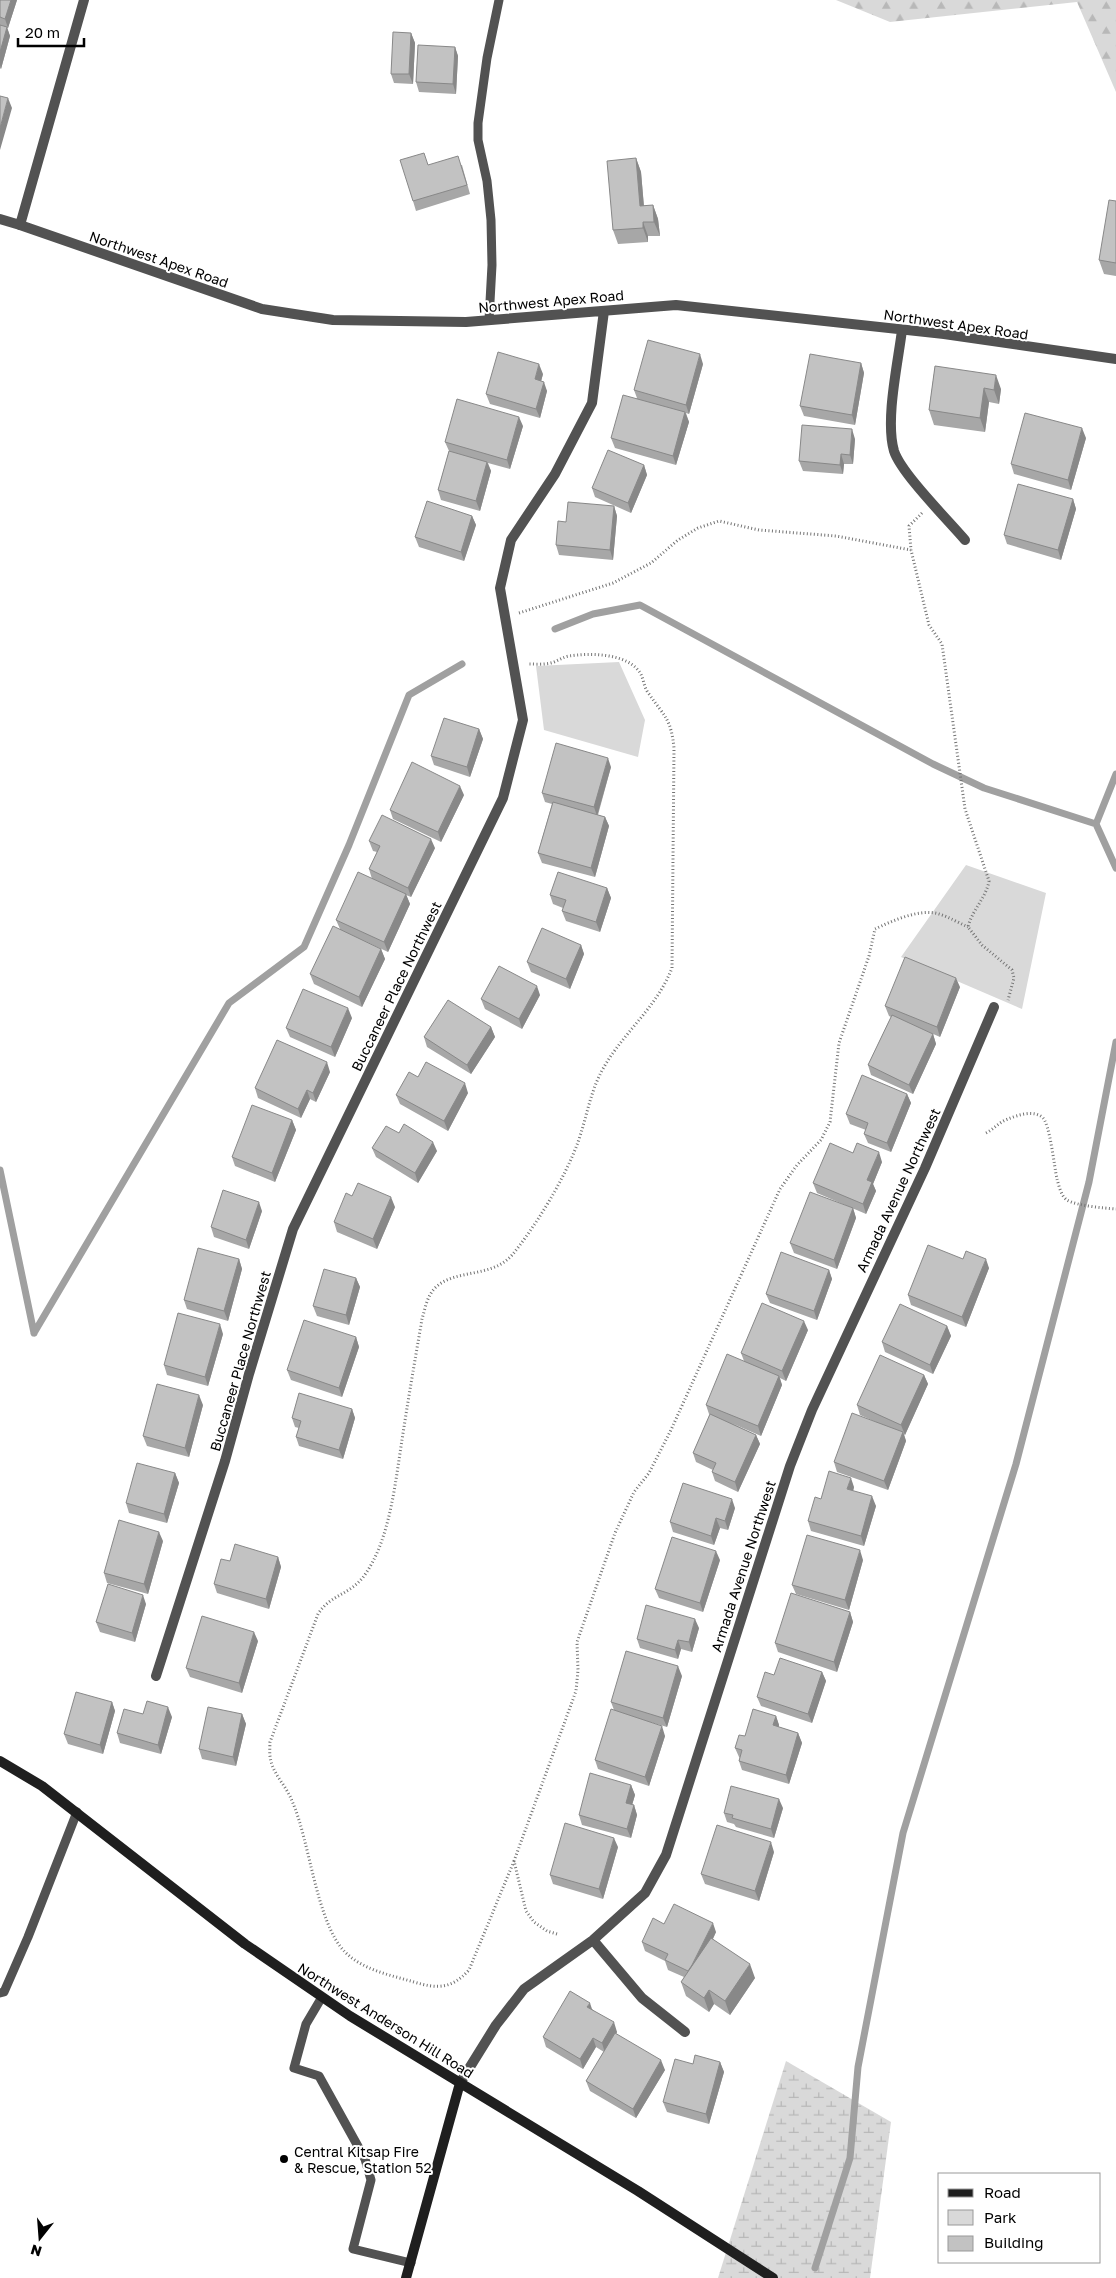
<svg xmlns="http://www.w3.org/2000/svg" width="1116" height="2278" viewBox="0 0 1116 2278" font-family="'Golos Text',sans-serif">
  <defs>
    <pattern id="forest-firs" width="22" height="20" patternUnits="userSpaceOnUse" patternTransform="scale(1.25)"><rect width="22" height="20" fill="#d9d9d9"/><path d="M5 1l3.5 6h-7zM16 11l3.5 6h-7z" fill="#b8b8b8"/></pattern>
    <pattern id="wetland-marsh" width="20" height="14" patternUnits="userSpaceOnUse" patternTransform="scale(1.25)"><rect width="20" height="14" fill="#d9d9d9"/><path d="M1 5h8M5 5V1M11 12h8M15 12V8" fill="none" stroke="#b8b8b8"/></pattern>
  </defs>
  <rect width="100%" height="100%" fill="#fff"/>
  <path fill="url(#forest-firs)" d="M 836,0 L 1116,0 L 1116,92 L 1077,2 L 890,22 Z"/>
  <path fill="url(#wetland-marsh)" d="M 786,2061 L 891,2122 L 870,2278 L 718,2278 Z"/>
  <path fill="#d9d9d9" d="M 619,662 L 645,720 L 638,757 L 544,730 L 536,666 Z
    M 966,865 L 1046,893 L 1022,1009 L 901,957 Z"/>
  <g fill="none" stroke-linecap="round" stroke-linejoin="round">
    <path stroke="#a0a0a0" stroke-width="7" d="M 555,629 L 593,614 L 640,605 L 933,764 L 984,788 L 1096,824
      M 1116,774 L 1096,824 L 1116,868
      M 0,1170 L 34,1333
      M 34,1333 L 229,1003 L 304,947 L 349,845 L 409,695 L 462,664
      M 815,2268 L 850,2158 L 858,2067 L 903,1833 L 1016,1464 L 1089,1182 L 1116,1042"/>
    <path stroke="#747474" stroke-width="3" stroke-dasharray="1 2.5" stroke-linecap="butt" d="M 922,513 L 909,526 L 911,550 L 929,625 L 942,644 L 965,809 L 989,881 C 986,898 972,910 968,927 L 982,945 L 1012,970 L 1014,978 L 1008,1000
      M 519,613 L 613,583 L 651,563 L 678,540 L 698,528 L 719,521 L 759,530 L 836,536 L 911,550
      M 986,1133 C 994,1129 999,1122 1008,1119 C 1018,1115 1033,1110 1042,1117 C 1050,1123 1054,1166 1057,1179 C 1059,1186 1061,1196 1067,1200 C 1077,1206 1104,1208 1116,1209
      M 514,1861 L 469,1970 C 452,1989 437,1989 414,1982 C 390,1975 363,1970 345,1952 C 316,1922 310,1841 292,1801 C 287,1787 274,1775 271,1761 C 269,1755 270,1747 270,1742 L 318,1614 C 331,1594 350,1595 364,1576 C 390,1540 395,1484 402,1440 C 408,1400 415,1360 422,1319 C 425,1309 427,1296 435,1288 C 455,1268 492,1279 513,1254 C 537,1224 565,1178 578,1142 C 587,1117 590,1091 604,1067 C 624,1032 657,1007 672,968 L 674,748 C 671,719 665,717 649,694 C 643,687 644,676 638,670 C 624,653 589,653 569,656 C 563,657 559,660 554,662 C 546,665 536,664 528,664
      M 557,1934 L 547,1931 L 534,1922 L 526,1911 L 514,1861 L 576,1691 L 578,1670 L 577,1642 L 615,1533 L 634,1492 L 649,1473 L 671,1430 L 780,1189 L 797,1165 L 821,1140 L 830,1122 L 839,1043 L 869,956 L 875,929 C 892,921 920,908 939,914 C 949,917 959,923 968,927"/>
    <path stroke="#525252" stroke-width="9" d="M 489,320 L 492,265 L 491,220 L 487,181 L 478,140 L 478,123 L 487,58 L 499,0
      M 0,1993 L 4,1992 L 28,1937 L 77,1812
      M 322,1997 L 306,2024 L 294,2068 L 319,2076 L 365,2159 L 371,2180 L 353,2249 L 411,2263"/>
    <path stroke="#525252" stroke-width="10" d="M 20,225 L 262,309 L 333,320 L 466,322 L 676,305 L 944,334 L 1116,359
      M 902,330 C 898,363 885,420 894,451 C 901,473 948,520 965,540
      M 156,1676 L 225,1461 L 249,1374 L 293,1229 L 503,798 L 523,720 L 500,588 L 511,540 L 555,474 L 592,403 L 604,311
      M 593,1940 L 642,1998 L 685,2032
      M 460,2083 L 496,2025 L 524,1989 L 593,1940 L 645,1893 L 666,1855 L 790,1466 L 812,1410 L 925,1168 L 994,1007"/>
    <path stroke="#525252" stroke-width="10" d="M 0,219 L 20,225 L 84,0"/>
    <path stroke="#1f1f1f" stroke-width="10" d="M 0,1761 L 42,1786 L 245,1944 L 350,2016 L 638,2191 L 773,2278
      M 406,2278 L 460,2083"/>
  </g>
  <path fill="#a7a7a7" d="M 0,0 L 17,0 L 8,28 L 7,28 L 10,36 L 1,69 L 0,68 Z
    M 411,33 L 415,43 L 413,84 L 394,83 L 391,74 Z
    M 455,47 L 458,56 L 456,94 L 419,92 L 416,82 Z
    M 636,158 L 641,172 L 644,206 L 653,205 L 658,219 L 660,236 L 648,236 L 648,242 L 618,244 L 613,230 Z
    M 429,165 L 462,165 L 470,194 L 416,211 L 413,201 Z
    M 1116,201 L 1116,276 L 1104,274 L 1099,260 Z
    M 861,363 L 864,373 L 855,425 L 804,416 L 800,406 Z
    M 703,364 L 689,414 L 686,413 L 689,422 L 676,465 L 615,448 L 611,438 L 637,398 L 634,390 Z
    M 935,366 L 1001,389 L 999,404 L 989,402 L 985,432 L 934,425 L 929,410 Z
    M 543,374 L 541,381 L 547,391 L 540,418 L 490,404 L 486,394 Z
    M 523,426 L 510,469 L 488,463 L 491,471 L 480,511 L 441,500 L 438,490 L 449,451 L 445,442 Z
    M 1086,438 L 1071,490 L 1014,474 L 1011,464 Z
    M 855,439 L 853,464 L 844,464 L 843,474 L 803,471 L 799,461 Z
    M 644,465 L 647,475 L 631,513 L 595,497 L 592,488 Z
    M 1073,499 L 1076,509 L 1061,560 L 1007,544 L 1004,535 Z
    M 614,506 L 617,516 L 613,560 L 559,555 L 556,545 L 566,522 Z
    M 472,516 L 476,525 L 464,561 L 419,547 L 415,537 Z
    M 479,729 L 483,739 L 470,777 L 434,765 L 431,756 Z
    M 611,767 L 598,815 L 605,817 L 609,826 L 595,877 L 542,863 L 538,853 L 552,804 L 545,802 L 542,793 Z
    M 464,795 L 441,842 L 393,819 L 390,810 Z
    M 369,841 L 435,848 L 411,897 L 406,895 L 410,904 L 388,952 L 352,935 L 381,949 L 385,959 L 362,1007 L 314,984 L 310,974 L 340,929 L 336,920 L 372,879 L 369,869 L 377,852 L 373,851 Z
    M 607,888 L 611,898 L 600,932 L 566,921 L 562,911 L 563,908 L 553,904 L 550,895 Z
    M 581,945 L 584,954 L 570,989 L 531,972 L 527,962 Z
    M 960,987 L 940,1037 L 922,1029 L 933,1034 L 936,1044 L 913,1094 L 871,1075 L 868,1065 L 891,1017 L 889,1016 L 885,1006 Z
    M 540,995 L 522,1029 L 485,1009 L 481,999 Z
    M 352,1018 L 335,1057 L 290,1037 L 286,1028 Z
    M 491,1027 L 495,1037 L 471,1074 L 427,1047 L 424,1037 Z
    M 330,1072 L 316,1102 L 310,1099 L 301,1118 L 258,1098 L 255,1088 Z
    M 418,1077 L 468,1093 L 448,1131 L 400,1104 L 396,1095 Z
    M 907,1094 L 911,1103 L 891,1152 L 868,1143 L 864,1134 L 866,1130 L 850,1124 L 846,1114 Z
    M 292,1120 L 296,1130 L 275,1182 L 235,1166 L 232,1157 Z
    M 399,1133 L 437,1151 L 418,1183 L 376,1157 L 372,1148 Z
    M 853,1153 L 882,1162 L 873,1184 L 876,1191 L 866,1214 L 817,1193 L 813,1183 Z
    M 352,1196 L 395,1207 L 377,1249 L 337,1232 L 334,1222 Z
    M 853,1208 L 856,1218 L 837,1269 L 794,1253 L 790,1243 Z
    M 262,1211 L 249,1249 L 214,1237 L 211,1227 Z
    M 239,1259 L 242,1269 L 228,1321 L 187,1309 L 184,1300 Z
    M 963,1259 L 989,1268 L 966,1327 L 911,1305 L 908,1295 Z
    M 829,1270 L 832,1279 L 817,1320 L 770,1303 L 766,1294 Z
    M 356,1278 L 360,1287 L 349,1325 L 317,1316 L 313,1306 Z
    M 947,1326 L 951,1336 L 933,1374 L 885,1352 L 882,1342 Z
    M 808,1330 L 786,1381 L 780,1378 L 782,1385 L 761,1436 L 731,1423 L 756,1435 L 760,1444 L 738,1492 L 715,1481 L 712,1472 L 713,1470 L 696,1462 L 693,1453 L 710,1414 L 709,1414 L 706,1405 L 744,1361 L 741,1353 Z
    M 223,1334 L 208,1386 L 167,1375 L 164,1365 Z
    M 356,1337 L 359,1347 L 342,1397 L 291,1380 L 287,1370 Z
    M 924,1375 L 928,1384 L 905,1435 L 904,1434 L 906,1441 L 888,1490 L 837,1472 L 834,1462 L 876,1422 L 860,1415 L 857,1405 Z
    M 203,1405 L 189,1457 L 147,1446 L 143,1436 Z
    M 352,1409 L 355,1418 L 343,1459 L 299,1446 L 296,1437 L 299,1428 L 295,1427 L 292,1418 Z
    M 175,1473 L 179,1483 L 167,1523 L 129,1513 L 126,1503 Z
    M 854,1487 L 853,1491 L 876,1506 L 864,1546 L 811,1531 L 808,1521 L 821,1499 Z
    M 735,1508 L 728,1530 L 720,1528 L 714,1545 L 673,1532 L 670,1522 Z
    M 163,1541 L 148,1594 L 107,1583 L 104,1573 Z
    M 278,1557 L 281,1567 L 269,1609 L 217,1593 L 214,1584 L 230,1561 Z
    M 720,1560 L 703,1612 L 659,1598 L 655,1589 Z
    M 863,1560 L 849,1610 L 796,1594 L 792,1585 Z
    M 146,1604 L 135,1642 L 100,1632 L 96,1622 Z
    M 850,1612 L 853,1622 L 837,1672 L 778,1652 L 775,1643 Z
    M 699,1628 L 692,1652 L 681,1649 L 678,1659 L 640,1648 L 637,1639 Z
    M 258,1641 L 242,1693 L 190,1677 L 186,1668 Z
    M 822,1672 L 826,1681 L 812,1723 L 761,1706 L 757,1697 L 774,1675 Z
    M 682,1676 L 667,1727 L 650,1722 L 665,1736 L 649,1786 L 598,1769 L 595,1760 L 614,1710 L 611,1702 Z
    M 112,1702 L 115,1711 L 103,1754 L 68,1744 L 64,1734 Z
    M 143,1714 L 172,1717 L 161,1754 L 120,1743 L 117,1733 Z
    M 242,1714 L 246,1724 L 236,1766 L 202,1759 L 199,1749 Z
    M 776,1716 L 779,1725 L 779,1727 L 798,1733 L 802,1743 L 789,1784 L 742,1770 L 739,1761 L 740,1758 L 739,1757 L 735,1748 L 745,1736 Z
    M 631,1785 L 635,1795 L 632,1805 L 634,1805 L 637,1815 L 631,1838 L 582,1825 L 579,1815 Z
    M 783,1808 L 774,1838 L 736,1827 L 734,1824 L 727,1822 L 724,1813 Z
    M 618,1847 L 603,1899 L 553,1884 L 550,1875 Z
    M 774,1852 L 759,1901 L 705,1884 L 701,1874 Z
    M 664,1924 L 716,1932 L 713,1939 L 755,1978 L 730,2015 L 714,2004 L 709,2012 L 686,1996 L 681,1982 L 684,1977 L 668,1970 L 665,1961 L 645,1951 L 642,1942 Z
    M 592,2009 L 617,2032 L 616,2034 L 665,2070 L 636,2118 L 590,2091 L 586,2081 L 604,2052 L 596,2047 L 583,2069 L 546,2047 L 543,2037 Z
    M 720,2062 L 724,2072 L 709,2124 L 667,2112 L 663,2102 L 693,2064 Z"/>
  <path fill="#888" d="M 11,0 L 17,0 L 8,28 L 5,19 Z
    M 7,27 L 10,36 L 1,69 L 0,65 L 0,52 Z
    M 411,33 L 415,43 L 413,84 L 409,74 Z
    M 455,47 L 458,56 L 456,94 L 453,84 Z
    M 8,98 L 12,108 L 0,150 L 0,128 Z
    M 636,158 L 641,172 L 645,220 L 640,206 Z
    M 653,205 L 658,219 L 660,236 L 654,222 Z
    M 643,222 L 648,236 L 648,242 L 643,228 Z
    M 700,354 L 703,364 L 689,414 L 686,405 Z
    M 861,363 L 864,373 L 855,425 L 852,415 Z
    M 539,364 L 543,374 L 539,389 L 535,379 Z
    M 996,375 L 1001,389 L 999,404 L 994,390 Z
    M 544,382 L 547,391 L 540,418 L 536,409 Z
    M 984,388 L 989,402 L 985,432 L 980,418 Z
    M 685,412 L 689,422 L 676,465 L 673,456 Z
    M 519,417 L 523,426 L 510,469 L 507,460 Z
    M 1082,428 L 1086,438 L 1071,490 L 1068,480 Z
    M 852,429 L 855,439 L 853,464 L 850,455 Z
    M 841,454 L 844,464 L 843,474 L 840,465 Z
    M 487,462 L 491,471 L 480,511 L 476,501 Z
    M 644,465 L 647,475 L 631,513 L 628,503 Z
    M 1073,499 L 1076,509 L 1061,560 L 1058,550 Z
    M 614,506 L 617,516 L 613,560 L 610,550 Z
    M 472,516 L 476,525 L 464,561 L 461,552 Z
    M 479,729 L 483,739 L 470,777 L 467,767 Z
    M 608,758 L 611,767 L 597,816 L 594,807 Z
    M 460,786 L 464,795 L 441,842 L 438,832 Z
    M 605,817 L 609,826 L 595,877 L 591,868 Z
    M 431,839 L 435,848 L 411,897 L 408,888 Z
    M 607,888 L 611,898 L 600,932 L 596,922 Z
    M 406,894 L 410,904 L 388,952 L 384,942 Z
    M 581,945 L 584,954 L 570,989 L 566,979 Z
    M 381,949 L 385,959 L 362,1007 L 359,997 Z
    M 956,978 L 960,987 L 940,1037 L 937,1027 Z
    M 537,986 L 540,995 L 522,1029 L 519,1019 Z
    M 348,1008 L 352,1018 L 335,1057 L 331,1047 Z
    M 491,1027 L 495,1037 L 471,1074 L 467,1065 Z
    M 933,1034 L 936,1044 L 913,1094 L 909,1085 Z
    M 327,1062 L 330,1072 L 316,1102 L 313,1093 Z
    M 465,1083 L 468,1093 L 448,1131 L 444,1121 Z
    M 307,1090 L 310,1099 L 301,1118 L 298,1109 Z
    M 907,1094 L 911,1103 L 891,1152 L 887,1143 Z
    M 292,1120 L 296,1130 L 275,1182 L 272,1173 Z
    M 433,1142 L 437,1151 L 418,1183 L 415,1173 Z
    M 879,1152 L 882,1162 L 873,1184 L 876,1191 L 866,1214 L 863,1204 L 867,1180 Z
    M 391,1197 L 395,1207 L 377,1249 L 373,1239 Z
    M 259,1202 L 262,1211 L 249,1249 L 246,1240 Z
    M 853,1208 L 856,1218 L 837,1269 L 834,1260 Z
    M 239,1259 L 242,1269 L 228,1321 L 224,1311 Z
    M 986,1259 L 989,1268 L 966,1327 L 962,1317 Z
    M 829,1270 L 832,1279 L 817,1320 L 814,1311 Z
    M 356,1278 L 360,1287 L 349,1325 L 346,1315 Z
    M 804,1321 L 808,1330 L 786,1381 L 782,1371 Z
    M 220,1324 L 223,1334 L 208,1386 L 205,1377 Z
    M 947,1326 L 951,1336 L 933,1374 L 930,1365 Z
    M 356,1337 L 359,1347 L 342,1397 L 339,1388 Z
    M 924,1375 L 928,1384 L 905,1435 L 901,1425 Z
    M 779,1376 L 782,1385 L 761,1436 L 758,1426 Z
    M 199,1395 L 203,1405 L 189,1457 L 185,1448 Z
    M 352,1409 L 355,1418 L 343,1459 L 339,1450 Z
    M 903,1432 L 906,1441 L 888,1490 L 884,1481 Z
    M 756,1435 L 760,1444 L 738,1492 L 735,1482 Z
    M 175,1473 L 179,1483 L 167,1523 L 164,1514 Z
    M 851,1478 L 854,1487 L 851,1499 L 847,1489 Z
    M 872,1496 L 876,1506 L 864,1546 L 861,1536 Z
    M 732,1499 L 735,1508 L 728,1530 L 725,1521 Z
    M 716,1518 L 720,1528 L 714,1545 L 711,1536 Z
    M 159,1532 L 163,1541 L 148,1594 L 144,1584 Z
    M 860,1550 L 863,1560 L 849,1610 L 845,1600 Z
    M 716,1551 L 720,1560 L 703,1612 L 700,1603 Z
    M 278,1557 L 281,1567 L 269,1609 L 266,1599 Z
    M 143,1595 L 146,1604 L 135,1642 L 132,1633 Z
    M 850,1612 L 853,1622 L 837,1672 L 834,1662 Z
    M 695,1619 L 699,1628 L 692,1652 L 689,1642 Z
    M 254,1632 L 258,1641 L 242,1693 L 239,1683 Z
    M 678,1640 L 681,1649 L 678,1659 L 675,1650 Z
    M 678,1666 L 682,1676 L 667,1727 L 663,1718 Z
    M 822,1672 L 826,1681 L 812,1723 L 808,1714 Z
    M 112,1702 L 115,1711 L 103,1754 L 100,1745 Z
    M 168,1707 L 172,1717 L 161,1754 L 158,1745 Z
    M 242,1714 L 246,1724 L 236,1766 L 233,1757 Z
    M 776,1716 L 779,1725 L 776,1735 L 773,1725 Z
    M 662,1726 L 665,1736 L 649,1786 L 645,1777 Z
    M 798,1733 L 802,1743 L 789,1784 L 786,1775 Z
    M 631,1785 L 635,1795 L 630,1812 L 626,1803 Z
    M 779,1799 L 783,1808 L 774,1838 L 771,1829 Z
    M 634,1805 L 637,1815 L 631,1838 L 627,1829 Z
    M 614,1838 L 618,1847 L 603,1899 L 599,1889 Z
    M 771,1842 L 774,1852 L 759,1901 L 755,1891 Z
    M 713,1923 L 716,1932 L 692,1981 L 689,1972 Z
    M 750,1964 L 755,1978 L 730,2015 L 725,2001 Z
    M 709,1990 L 714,2004 L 709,2012 L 704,1998 Z
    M 590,2003 L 593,2012 L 587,2007 Z
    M 614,2022 L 617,2032 L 605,2053 L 602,2043 Z
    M 593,2038 L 596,2047 L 583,2069 L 580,2059 Z
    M 661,2060 L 665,2070 L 636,2118 L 633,2109 Z
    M 720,2062 L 724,2072 L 709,2124 L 706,2114 Z"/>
  <path fill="#c2c2c2" stroke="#888" d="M 0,0 L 11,0 L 5,19 L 0,17 Z
    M 0,25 L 7,27 L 0,52 Z
    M 393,32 L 411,33 L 409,74 L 391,74 Z
    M 418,45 L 455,47 L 453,84 L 416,82 Z
    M 0,96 L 8,98 L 0,128 Z
    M 424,153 L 428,165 L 458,156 L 467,185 L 413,201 L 400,160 Z
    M 636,158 L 640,206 L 653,205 L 654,222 L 643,222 L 643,228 L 613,230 L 607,161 Z
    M 1109,200 L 1116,201 L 1116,263 L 1099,260 Z
    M 648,340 L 700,354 L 686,405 L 634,390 Z
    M 498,352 L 539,364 L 535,379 L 544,382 L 536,409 L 486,394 Z
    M 810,354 L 861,363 L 852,415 L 800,406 Z
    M 935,366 L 996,375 L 994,390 L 984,388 L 980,418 L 929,410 Z
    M 623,395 L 685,412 L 673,456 L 611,438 Z
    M 457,399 L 519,417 L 507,460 L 445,442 Z
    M 1025,413 L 1082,428 L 1068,480 L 1011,464 Z
    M 802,425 L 852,429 L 850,455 L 841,454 L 840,465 L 799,461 Z
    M 608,450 L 644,465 L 628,503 L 592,488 Z
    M 449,451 L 487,462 L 476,501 L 438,490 Z
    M 1018,484 L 1073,499 L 1058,550 L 1004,535 Z
    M 427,501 L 472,516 L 461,552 L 415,537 Z
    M 568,502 L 614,506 L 610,550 L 556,545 L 558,521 L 566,522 Z
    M 444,718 L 479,729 L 467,767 L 431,756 Z
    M 556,743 L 608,758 L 594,807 L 542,793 Z
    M 412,762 L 460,786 L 438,832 L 390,810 Z
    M 553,802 L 605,817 L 591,868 L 538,853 Z
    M 382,815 L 431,839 L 408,888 L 369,869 L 380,846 L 369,841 Z
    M 358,872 L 406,894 L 384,942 L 336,920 Z
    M 558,872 L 607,888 L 596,922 L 562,911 L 566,900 L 550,895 Z
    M 333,926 L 381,949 L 359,997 L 310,974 Z
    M 542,928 L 581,945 L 566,979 L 527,962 Z
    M 905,957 L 956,978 L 937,1027 L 885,1006 Z
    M 499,966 L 537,986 L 519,1019 L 481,999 Z
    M 303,989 L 348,1008 L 331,1047 L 286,1028 Z
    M 448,1000 L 491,1027 L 467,1065 L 424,1037 Z
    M 892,1015 L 933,1034 L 909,1085 L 868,1065 Z
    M 277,1040 L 327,1062 L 313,1093 L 307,1090 L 298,1109 L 255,1088 Z
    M 426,1062 L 465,1083 L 444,1121 L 396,1095 L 409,1072 L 418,1077 Z
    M 862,1075 L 907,1094 L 887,1143 L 864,1134 L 868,1123 L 846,1114 Z
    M 252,1105 L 292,1120 L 272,1173 L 232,1157 Z
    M 404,1124 L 433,1142 L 415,1173 L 372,1148 L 386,1126 L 399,1133 Z
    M 830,1143 L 853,1153 L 857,1143 L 879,1152 L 867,1180 L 872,1182 L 863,1204 L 813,1183 Z
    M 358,1183 L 391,1197 L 373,1239 L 334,1222 L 346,1193 L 352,1196 Z
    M 223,1190 L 259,1202 L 246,1240 L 211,1227 Z
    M 810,1192 L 853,1208 L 834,1260 L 790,1243 Z
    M 928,1245 L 963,1259 L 966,1251 L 986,1259 L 962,1317 L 908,1295 Z
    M 198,1248 L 239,1259 L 224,1311 L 184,1300 Z
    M 781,1252 L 829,1270 L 814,1311 L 766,1294 Z
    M 324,1269 L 356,1278 L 346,1315 L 313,1306 Z
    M 762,1303 L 804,1321 L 782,1371 L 741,1353 Z
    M 900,1304 L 947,1326 L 930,1365 L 882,1342 Z
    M 178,1313 L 220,1324 L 205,1377 L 164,1365 Z
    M 304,1320 L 356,1337 L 339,1388 L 287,1370 Z
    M 727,1354 L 779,1376 L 758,1426 L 706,1405 Z
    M 880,1355 L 924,1375 L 901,1425 L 857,1405 Z
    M 157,1384 L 199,1395 L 185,1448 L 143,1436 Z
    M 299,1393 L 352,1409 L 339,1450 L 296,1437 L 301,1421 L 292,1418 Z
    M 852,1413 L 903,1432 L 884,1481 L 834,1462 Z
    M 710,1414 L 756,1435 L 735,1482 L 712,1472 L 716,1463 L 693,1453 Z
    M 137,1463 L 175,1473 L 164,1514 L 126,1503 Z
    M 829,1471 L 851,1478 L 847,1489 L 872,1496 L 861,1536 L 808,1521 L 815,1497 L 821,1499 Z
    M 683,1483 L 732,1499 L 725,1521 L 716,1518 L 711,1536 L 670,1522 Z
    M 119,1520 L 159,1532 L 144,1584 L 104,1573 Z
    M 807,1535 L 860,1550 L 845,1600 L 792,1585 Z
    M 672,1537 L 716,1551 L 700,1603 L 655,1589 Z
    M 235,1544 L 278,1557 L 266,1599 L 214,1584 L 221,1559 L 230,1561 Z
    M 108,1584 L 143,1595 L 132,1633 L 96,1622 Z
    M 791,1593 L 850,1612 L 834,1662 L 775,1643 Z
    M 646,1605 L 695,1619 L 689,1642 L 678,1640 L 675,1650 L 637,1639 Z
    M 202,1616 L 254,1632 L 239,1683 L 186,1668 Z
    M 626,1651 L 678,1666 L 663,1718 L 611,1702 Z
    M 780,1658 L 822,1672 L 808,1714 L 757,1697 L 765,1672 L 774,1675 Z
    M 76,1692 L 112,1702 L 100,1745 L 64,1734 Z
    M 147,1701 L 168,1707 L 158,1745 L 117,1733 L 124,1709 L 143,1714 Z
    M 208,1707 L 242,1714 L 233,1757 L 199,1749 Z
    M 611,1709 L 662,1726 L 645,1777 L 595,1760 Z
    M 753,1709 L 776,1716 L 773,1725 L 798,1733 L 786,1775 L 739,1761 L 742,1750 L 735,1748 L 739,1735 L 745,1736 Z
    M 590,1773 L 631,1785 L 626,1803 L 634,1805 L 627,1829 L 579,1815 Z
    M 731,1786 L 779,1799 L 771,1829 L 732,1818 L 733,1815 L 724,1813 Z
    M 565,1823 L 614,1838 L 599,1889 L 550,1875 Z
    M 717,1825 L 771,1842 L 755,1891 L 701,1874 Z
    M 674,1904 L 713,1923 L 692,1965 L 688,1971 L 665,1960 L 668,1954 L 642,1942 L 653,1918 L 664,1924 Z
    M 711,1938 L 750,1964 L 725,2001 L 709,1990 L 704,1998 L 681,1982 Z
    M 570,1991 L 590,2003 L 587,2007 L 614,2022 L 602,2043 L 593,2038 L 580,2059 L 543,2037 Z
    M 615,2033 L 661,2060 L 633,2109 L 586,2081 Z
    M 695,2055 L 720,2062 L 706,2114 L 663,2102 L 675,2059 L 693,2064 Z"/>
  <circle fill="#000" stroke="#fff" stroke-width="2" cx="284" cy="2159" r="5"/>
  <g text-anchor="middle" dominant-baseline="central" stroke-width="4" stroke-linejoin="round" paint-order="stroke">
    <g font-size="14" fill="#000" stroke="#fff">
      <text transform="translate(159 259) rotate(19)">Northwest Apex Road</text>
      <text transform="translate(551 301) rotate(-5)">Northwest Apex Road</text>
      <text transform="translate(956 324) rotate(8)">Northwest Apex Road</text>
      <text transform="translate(396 986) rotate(-64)">Buccaneer Place Northwest</text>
      <text transform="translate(898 1190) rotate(-65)">Armada Avenue Northwest</text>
      <text transform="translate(240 1361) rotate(-74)">Buccaneer Place Northwest</text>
      <text transform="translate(743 1566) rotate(-72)">Armada Avenue Northwest</text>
      <text transform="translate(386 2020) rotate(32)">Northwest Anderson Hill Road</text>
    </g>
    <g font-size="14" fill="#000" stroke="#fff" text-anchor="start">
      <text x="294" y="2151">Central Kitsap Fire<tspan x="294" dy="16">&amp; Rescue, Station 52</tspan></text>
    </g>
  </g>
  <rect x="938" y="2173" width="162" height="90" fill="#ffffff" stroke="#999999"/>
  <rect x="948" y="2189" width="25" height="8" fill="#1f1f1f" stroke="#999999"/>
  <text x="984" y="2198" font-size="15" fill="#000000">Road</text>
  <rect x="948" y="2210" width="25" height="15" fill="#d9d9d9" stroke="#999999"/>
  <text x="984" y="2223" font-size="15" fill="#000000">Park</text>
  <rect x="948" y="2236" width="25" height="15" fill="#c2c2c2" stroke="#999999"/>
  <text x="984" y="2248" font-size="15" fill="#000000">Building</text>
  <g transform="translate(40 2238) rotate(197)" stroke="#ffffff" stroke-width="4" paint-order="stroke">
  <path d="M0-4L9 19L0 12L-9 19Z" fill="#000000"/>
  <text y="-8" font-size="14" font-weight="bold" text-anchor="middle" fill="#000000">N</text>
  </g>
  <path d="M18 38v8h66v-8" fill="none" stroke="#000000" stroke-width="2.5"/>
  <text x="25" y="38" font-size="15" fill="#000000" stroke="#ffffff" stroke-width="4" paint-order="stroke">20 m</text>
</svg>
